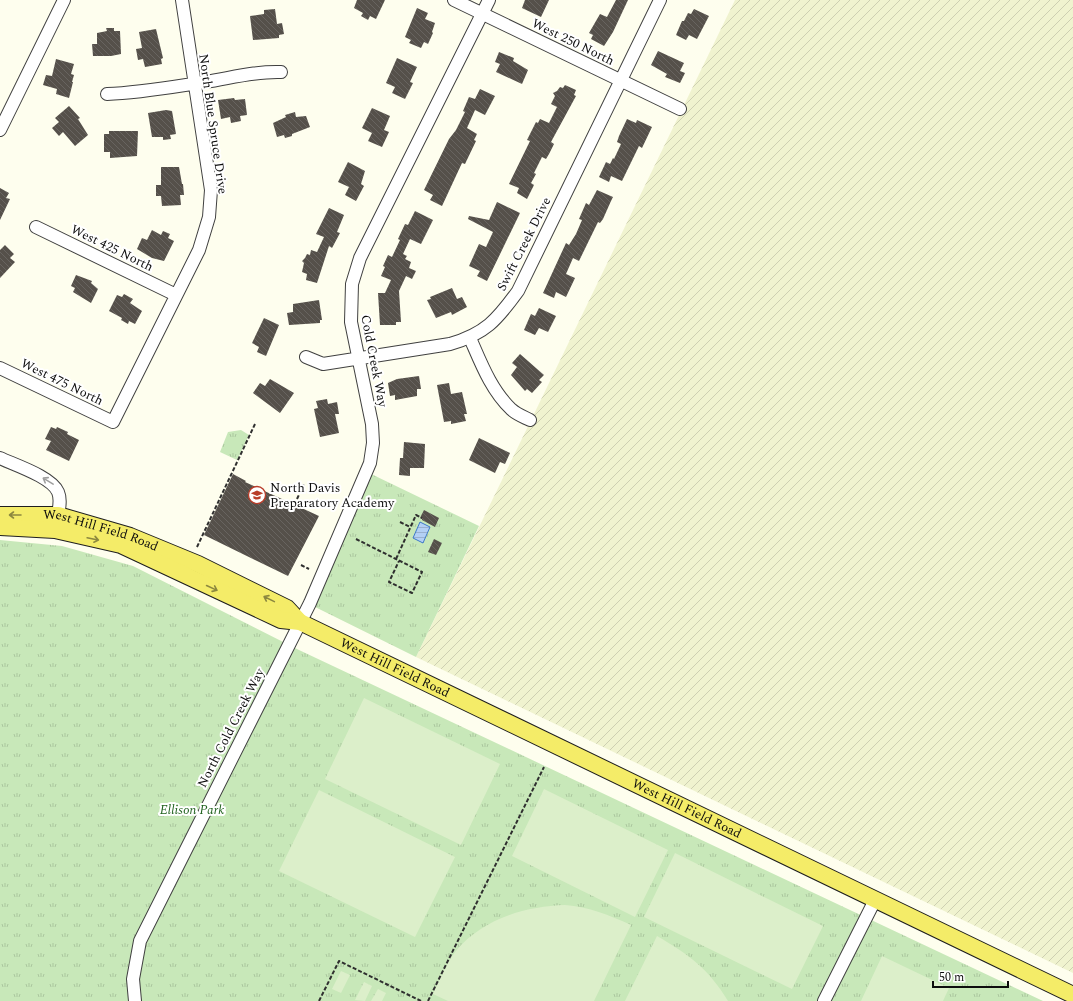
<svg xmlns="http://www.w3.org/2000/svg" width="1073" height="1001" viewBox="0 0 1073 1001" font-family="Spectral,serif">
  <defs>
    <pattern id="farmland-furrows" width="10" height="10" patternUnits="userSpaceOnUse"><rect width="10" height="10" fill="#f0f3cf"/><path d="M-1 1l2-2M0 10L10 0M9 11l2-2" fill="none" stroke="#cdcfb1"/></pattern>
    <pattern id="grass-tufts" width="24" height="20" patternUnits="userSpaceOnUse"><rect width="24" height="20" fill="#c8e8b9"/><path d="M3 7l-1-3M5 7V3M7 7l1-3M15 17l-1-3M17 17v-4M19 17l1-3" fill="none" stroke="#abc69e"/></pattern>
    <pattern id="water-rules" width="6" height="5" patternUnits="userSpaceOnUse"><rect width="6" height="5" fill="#b4d0f4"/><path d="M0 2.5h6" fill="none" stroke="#9ab1d0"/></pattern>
    <pattern id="building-back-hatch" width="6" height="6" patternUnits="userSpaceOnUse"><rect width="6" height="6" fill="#55504a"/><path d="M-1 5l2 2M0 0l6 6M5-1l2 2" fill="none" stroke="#686460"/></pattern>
  </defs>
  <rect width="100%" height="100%" fill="#fefeee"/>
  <path fill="url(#farmland-furrows)" d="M 735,0 L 1073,0 L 1073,973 L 416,657 Z"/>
  <path fill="url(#grass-tufts)" d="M 241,430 L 249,435 L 237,460 L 220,452 L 228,432 Z
    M 367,472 L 479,526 L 416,657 L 309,604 Z
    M 0,540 L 62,546 L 133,566 L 299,650 L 1043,1001 L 0,1001 Z"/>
  <path fill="#dcefca" d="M 364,698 L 500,764 L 461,845 L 325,779 Z
    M 544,789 L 668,850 L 635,917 L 512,856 Z
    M 319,790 L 455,857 L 415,937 L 279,871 Z
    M 675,853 L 823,926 L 792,989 L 644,917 Z
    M 565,905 C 589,907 609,915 631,925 L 594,1001 L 448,1001 L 433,994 C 440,979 446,963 456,951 C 482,919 526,906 565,905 Z
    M 657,936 C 688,954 709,969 728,1001 L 625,1001 Z
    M 882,956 L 949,988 L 943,1001 L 861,1001 Z
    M 341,971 L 350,975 L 341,993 L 332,989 Z
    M 364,982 L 372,986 L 365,1001 L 355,1000 Z
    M 378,989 L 386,993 L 382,1001 L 371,1001 Z"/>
  <path fill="url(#water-rules)" stroke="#3d78c9" d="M 420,522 L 430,527 L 423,543 L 413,538 Z"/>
  <path fill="url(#building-back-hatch)" d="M 357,0 L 385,0 L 376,19 L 370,16 L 368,20 L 361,16 L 363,13 L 354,8 Z
    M 525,0 L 549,0 L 541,17 L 522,8 Z
    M 616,0 L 628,0 L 613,32 L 604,46 L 591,39 L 593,35 L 589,33 L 600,14 L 607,17 Z
    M 417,8 L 428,13 L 425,19 L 435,23 L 432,32 L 433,33 L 428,44 L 424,42 L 421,48 L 409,43 L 411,40 L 405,37 Z
    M 275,9 L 277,24 L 282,23 L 284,34 L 279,35 L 279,38 L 253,40 L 250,16 L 264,14 L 264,10 Z
    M 694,9 L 709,16 L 697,39 L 689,35 L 686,40 L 676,35 L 682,21 L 684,21 L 688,13 L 691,14 Z
    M 106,28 L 114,28 L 114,31 L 120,31 L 121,54 L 111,56 L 93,56 L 92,44 L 97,44 L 97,33 L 107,31 Z
    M 156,29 L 163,58 L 161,59 L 162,64 L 145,67 L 143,59 L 138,60 L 136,49 L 142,48 L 139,32 Z
    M 658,51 L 684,63 L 680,71 L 685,73 L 680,83 L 665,77 L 667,74 L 651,65 Z
    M 499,52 L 514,58 L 513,61 L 528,70 L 522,84 L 496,72 L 500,64 L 495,62 Z
    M 397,58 L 417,67 L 410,82 L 413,83 L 405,99 L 392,93 L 395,87 L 386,83 Z
    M 56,59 L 74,64 L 71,74 L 74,75 L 72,82 L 73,82 L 69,98 L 56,94 L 57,89 L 43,85 L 46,75 L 52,76 Z
    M 565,85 L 576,90 L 574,95 L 576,96 L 551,142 L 554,144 L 549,154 L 546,159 L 542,157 L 534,173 L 536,174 L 531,183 L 534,185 L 527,199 L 517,193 L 519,188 L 509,184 L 530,141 L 527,140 L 536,122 L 538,123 L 540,119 L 549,123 L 557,107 L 551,104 L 555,96 L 553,93 L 557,91 L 560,87 L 563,88 Z
    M 480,89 L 495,96 L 485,115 L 475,110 L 467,128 L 477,134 L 474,140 L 476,141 L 465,164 L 462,163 L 442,206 L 430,200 L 433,195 L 424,190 L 449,139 L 456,130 L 465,112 L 463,111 L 469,97 L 475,99 Z
    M 234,98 L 235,100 L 245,99 L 247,115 L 240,116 L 241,121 L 231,123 L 230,117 L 221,119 L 218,100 Z
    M 69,106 L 80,118 L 78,119 L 88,135 L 75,146 L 63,132 L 59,136 L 52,128 L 59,122 L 55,118 Z
    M 372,108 L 390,116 L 384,130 L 389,132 L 382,147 L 368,141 L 372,133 L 362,128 Z
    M 166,110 L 172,111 L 176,134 L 170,135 L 171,139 L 163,140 L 163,137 L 152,137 L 148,113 Z
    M 295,112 L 296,117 L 306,116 L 310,127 L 292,134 L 292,136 L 285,138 L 284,135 L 277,137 L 273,123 L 286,117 L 285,115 Z
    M 627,119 L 636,123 L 637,120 L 652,127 L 642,148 L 639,146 L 622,181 L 611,176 L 609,182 L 599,177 L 606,162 L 610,164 L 613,158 L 614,159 L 621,144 L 617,142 L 619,136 Z
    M 109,131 L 138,131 L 137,156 L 110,158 L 110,152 L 104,152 L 104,134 L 109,134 Z
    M 348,162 L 365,171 L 361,184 L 364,186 L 356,201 L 345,195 L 349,187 L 338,182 Z
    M 161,167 L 179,167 L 182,184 L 183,184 L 184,195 L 180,195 L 181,205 L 162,206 L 161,196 L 156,196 L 156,185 L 161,185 Z
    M 0,188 L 9,193 L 6,198 L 10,199 L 0,220 Z
    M 597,190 L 613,197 L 611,201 L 603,219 L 600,223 L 598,222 L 579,261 L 573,258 L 566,274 L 575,278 L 566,297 L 556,292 L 554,298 L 543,293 L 566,243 L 569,245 L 576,234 L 582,220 L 579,219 L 586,203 L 589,205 Z
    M 497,202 L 520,213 L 487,281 L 477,276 L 480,271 L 469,266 L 479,244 L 486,247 L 493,232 L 468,219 L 469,216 L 489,220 Z
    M 329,208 L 344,215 L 337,232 L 340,233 L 332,248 L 329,246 L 317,283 L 306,280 L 307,274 L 302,272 L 304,263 L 302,261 L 305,258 L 307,254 L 310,255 L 311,250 L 317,252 L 324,237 L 316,234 Z
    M 415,211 L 433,220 L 421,244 L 410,239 L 403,254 L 407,256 L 405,259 L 411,262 L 409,268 L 416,271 L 412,279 L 406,276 L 399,291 L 401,322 L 396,322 L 396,325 L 380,325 L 378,293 L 385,293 L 391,280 L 381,276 L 385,267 L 383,266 L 388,255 L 392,257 L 400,240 L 398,239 L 405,224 L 408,225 Z
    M 152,230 L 161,235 L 163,231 L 170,234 L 168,238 L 174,241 L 164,261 L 152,258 L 137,249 L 142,238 L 147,240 Z
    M 5,245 L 14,254 L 10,258 L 15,262 L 0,278 L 0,250 Z
    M 76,275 L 92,281 L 91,283 L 98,289 L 91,303 L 73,292 L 75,288 L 71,286 Z
    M 452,288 L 457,299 L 462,297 L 467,307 L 452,315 L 451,312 L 436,318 L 427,300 L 431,299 L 430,297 Z
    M 124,294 L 133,299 L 130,303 L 142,311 L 135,324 L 129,321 L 128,324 L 121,320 L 122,318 L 109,311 L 117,295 L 122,297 Z
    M 319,300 L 322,320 L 320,320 L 320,323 L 289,325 L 287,313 L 293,312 L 293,304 Z
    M 539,308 L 556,316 L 548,332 L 539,328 L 535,335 L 524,330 L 531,314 L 535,316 Z
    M 264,318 L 279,325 L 266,356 L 257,352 L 259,347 L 252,343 Z
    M 520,354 L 544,375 L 539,380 L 542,382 L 532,393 L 527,389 L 525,391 L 511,375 L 517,367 L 512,363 Z
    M 419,376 L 421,389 L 417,389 L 417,396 L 395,400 L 395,395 L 390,396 L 388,383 L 397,379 Z
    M 270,379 L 294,393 L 280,413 L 253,393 L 260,383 L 265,386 Z
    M 449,383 L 451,394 L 462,392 L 467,414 L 464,414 L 466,421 L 451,424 L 451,421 L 444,422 L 437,385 Z
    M 327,399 L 328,404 L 337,402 L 339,414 L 335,414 L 339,433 L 320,437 L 314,409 L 318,408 L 316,401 Z
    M 51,427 L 56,429 L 57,427 L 68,432 L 67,434 L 79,440 L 69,461 L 46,450 L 51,441 L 45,439 Z
    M 479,438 L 510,453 L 505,464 L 500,462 L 495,473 L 469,460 Z
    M 404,442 L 425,444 L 424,468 L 410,468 L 410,476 L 399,475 L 400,458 L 403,458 Z
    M 233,474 L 246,481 L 245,482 L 319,516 L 288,576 L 204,535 Z
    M 424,510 L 439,518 L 435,527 L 422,520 L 422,519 L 420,518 Z
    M 434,539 L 442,543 L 436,555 L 428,552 Z"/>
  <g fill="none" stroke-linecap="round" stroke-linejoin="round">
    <g stroke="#404040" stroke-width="14">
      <path id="minor" d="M 454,0 L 680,109
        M 107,94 C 139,93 172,87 205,82 C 231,78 255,71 281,72
        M 0,130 L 64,0
        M 36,227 L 176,295
        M 470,338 C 481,363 491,390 511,409 C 516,414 524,417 530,420
        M 306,357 L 323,364 L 450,344 C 485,334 497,320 518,291 L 660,0
        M 0,368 L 113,422 L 199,250 L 209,217 L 211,190 L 182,0
        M 0,458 C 15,465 52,477 58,492 C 62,501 58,514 56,523
        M 135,1001 L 133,979 L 140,941 L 310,603 L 370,463 L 373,443 L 372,424 L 351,322 L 352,284 L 360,258 L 489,0
        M 824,1001 L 875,900"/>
    </g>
    <g stroke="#1e1e1e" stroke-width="18">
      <g id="major">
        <path id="s1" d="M 0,515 L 58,515 L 130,536 L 198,564 L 287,608 L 300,622"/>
        <path id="s2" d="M 0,527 L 55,530 L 121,545 L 281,620 L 300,622 L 1073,995"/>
      </g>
    </g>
    <path stroke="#2f2f2f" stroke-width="2" stroke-dasharray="4 2" stroke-linecap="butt" d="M 297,499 L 304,484
      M 400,522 L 410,527
      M 356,539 L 422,572 L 412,593 L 389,582 L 399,561
      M 197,547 L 255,424
      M 396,559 L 416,515 L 422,518
      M 301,565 L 309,569
      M 319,1001 L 339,961 L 421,1001
      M 428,1001 L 544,767"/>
    <use href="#minor" stroke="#fff" stroke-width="12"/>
    <use href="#major" stroke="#f4ec68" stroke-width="16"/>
  </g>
  <defs><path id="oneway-shaft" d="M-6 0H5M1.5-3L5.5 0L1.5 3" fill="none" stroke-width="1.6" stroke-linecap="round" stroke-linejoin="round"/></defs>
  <use stroke="#9e9e9e" href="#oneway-shaft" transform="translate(48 481) rotate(-149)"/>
  <g stroke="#8c883f">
    <use href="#oneway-shaft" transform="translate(15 515) rotate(-180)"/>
    <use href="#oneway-shaft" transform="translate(93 539) rotate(12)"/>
    <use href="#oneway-shaft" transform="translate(212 588) rotate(25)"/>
    <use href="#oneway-shaft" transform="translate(269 599) rotate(-154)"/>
  </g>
  <defs>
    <g id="school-ring" transform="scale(0.9)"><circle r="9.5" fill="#fff" stroke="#b93d29" stroke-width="1.5"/><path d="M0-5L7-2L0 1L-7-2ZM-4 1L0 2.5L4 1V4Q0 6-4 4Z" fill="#b93d29"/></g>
  </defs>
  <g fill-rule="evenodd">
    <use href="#school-ring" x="257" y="495"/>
  </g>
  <g text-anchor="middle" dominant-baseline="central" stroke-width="4" stroke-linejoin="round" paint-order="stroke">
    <g font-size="13" fill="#0d0d0d" stroke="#fff">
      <text transform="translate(573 42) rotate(26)">West 250 North</text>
      <text transform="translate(213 124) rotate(82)">North Blue Spruce Drive</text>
      <text transform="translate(524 244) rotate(-63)">Swift Creek Drive</text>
      <text transform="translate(112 248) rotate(26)">West 425 North</text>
      <text transform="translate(374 361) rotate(79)">Cold Creek Way</text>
      <text transform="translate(62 382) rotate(26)">West 475 North</text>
      <text stroke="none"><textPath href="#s1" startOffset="103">West Hill Field Road</textPath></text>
      <text stroke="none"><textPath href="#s2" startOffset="424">West Hill Field Road</textPath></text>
      <text transform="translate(231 728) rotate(-63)">North Cold Creek Way</text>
      <text stroke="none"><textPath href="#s2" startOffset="748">West Hill Field Road</textPath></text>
    </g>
    <g font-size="13" fill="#0d0d0d" stroke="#fff" text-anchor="start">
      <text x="270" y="488">North Davis<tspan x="270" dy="15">Preparatory Academy</tspan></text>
    </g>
    <g font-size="13" font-style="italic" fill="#21631f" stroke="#fff">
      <text x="192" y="810">Ellison Park</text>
    </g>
  </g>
  <path d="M933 981v6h75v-6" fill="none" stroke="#0d0d0d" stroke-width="2"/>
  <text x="939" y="981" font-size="12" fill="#0d0d0d" stroke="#ffffff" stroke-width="3" paint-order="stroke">50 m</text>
</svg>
